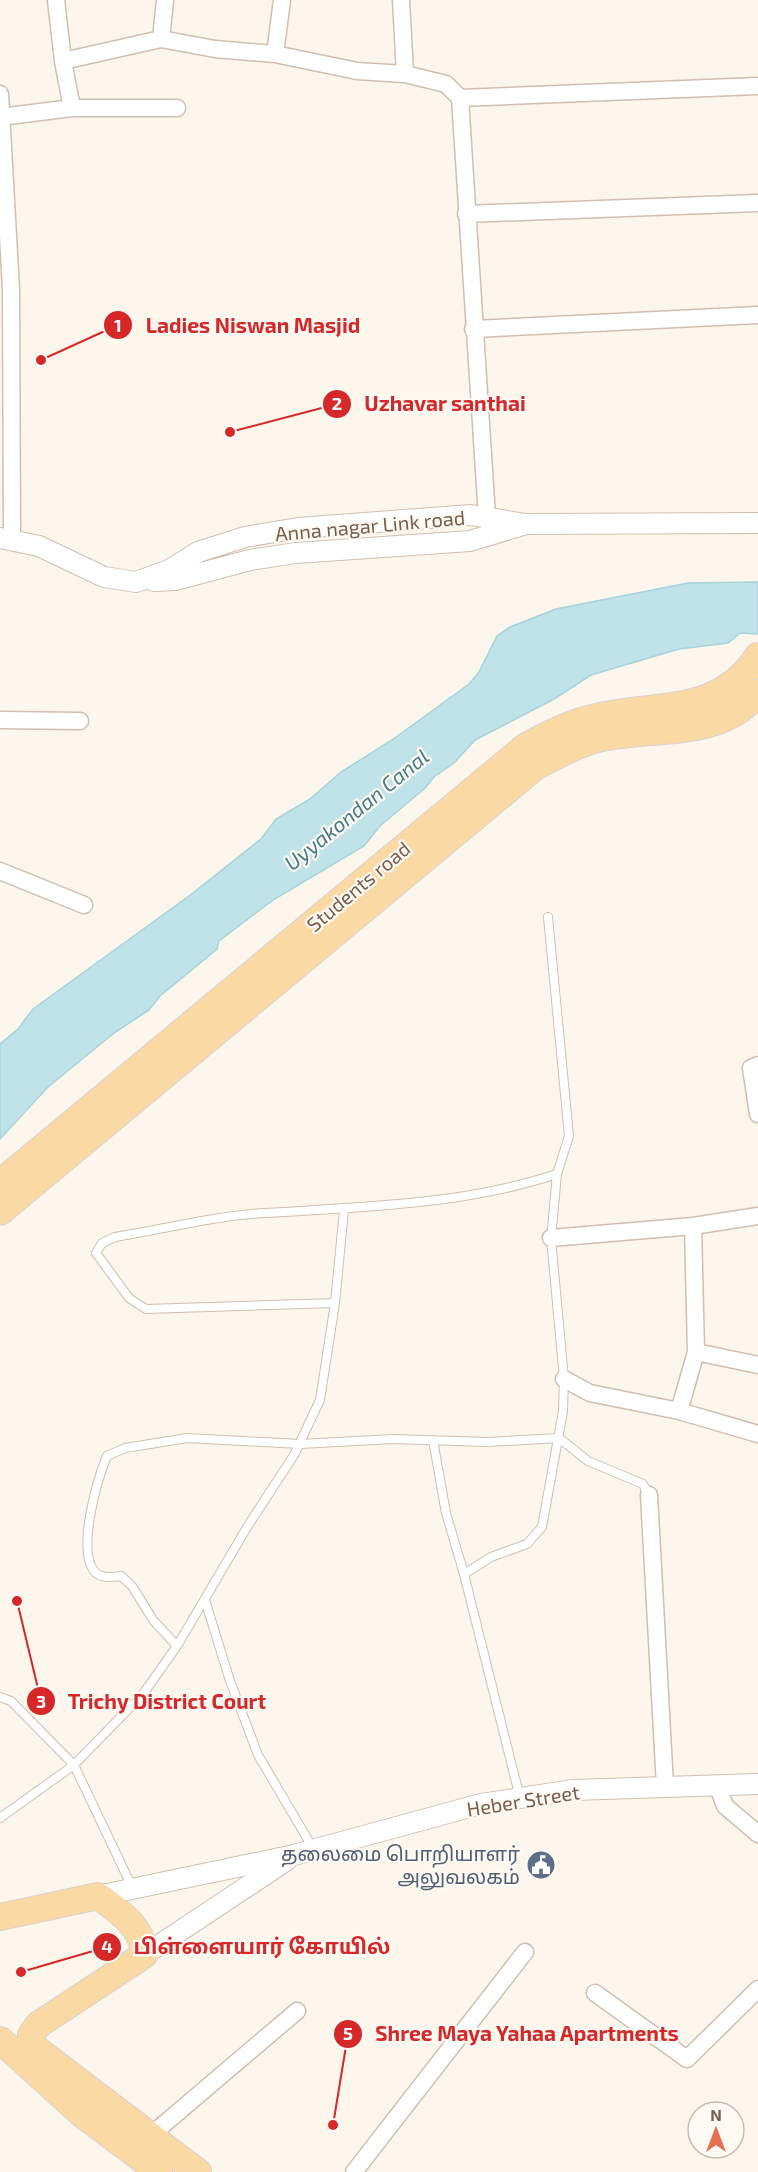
<svg xmlns="http://www.w3.org/2000/svg" width="758" height="2172" viewBox="0 0 758 2172" font-family="'Exo 2','Noto Sans Tamil',sans-serif">
  <rect width="100%" height="100%" fill="#fdf6ec"/>
  <path fill="#bfe3e8" stroke="#a5d3da" stroke-width="1.5" d="M 758,582 L 758,634 L 740,633 L 728,643 L 679,649 L 591,675 L 554,699 L 475,740 L 454,763 L 435,776 L 425,788 L 380,826 L 364,846 L 273,900 L 219,941 L 217,949 L 160,996 L 149,1010 L 114,1033 L 48,1087 L 0,1139 L 0,1044 L 18,1029 L 33,1009 L 189,896 L 261,839 L 276,819 L 310,799 L 341,772 L 392,740 L 469,684 L 479,672 L 497,636 L 510,627 L 556,609 L 688,583 Z"/>
  <g fill="none" stroke-linecap="round" stroke-linejoin="round">
    <g stroke="#d1beb0" stroke-width="10">
      <path id="service" d="M 548,917 L 569,1136 L 557,1174
        M 335,1303 L 146,1309 L 129,1298 L 96,1253 L 102,1243 L 115,1237 C 164,1229 215,1216 264,1213 C 362,1207 463,1205 557,1174 L 551,1238 L 564,1379 L 563,1411 L 542,1527 L 527,1544 L 491,1557 L 464,1574 L 520,1798
        M 433,1440 L 446,1513 L 464,1574
        M 205,1600 L 230,1681 L 258,1755 L 314,1850
        M 177,1646 L 153,1620 L 132,1586 L 121,1576 C 112,1577 101,1579 94,1571 C 77,1549 97,1480 107,1456 L 125,1448 L 187,1438 L 300,1444 L 393,1439 L 488,1442 L 559,1438 L 588,1461 L 643,1484 L 649,1495
        M 0,1697 L 11,1701 L 74,1765 L 133,1889
        M 0,1818 L 74,1765 L 143,1694 L 177,1646 L 249,1524 L 294,1455 L 320,1400 L 335,1303 L 344,1210"/>
    </g>
    <g stroke="#d1beb0" stroke-width="19">
      <path id="minor" d="M 401,0 L 405,74
        M 161,39 L 165,0
        M 275,54 L 282,0
        M 63,61 L 161,39 L 215,49 L 275,54 L 357,71 L 405,74 L 446,84 L 460,98 L 487,517
        M 0,94 L 11,289 L 12,539
        M 460,98 L 758,86
        M 72,108 L 177,108
        M 0,117 L 72,108 L 63,61 L 56,0
        M 466,214 L 758,203
        M 473,329 L 758,315
        M 0,720 L 80,721
        M 0,871 L 84,905
        M 758,1065 L 751,1068 L 758,1114
        M 551,1238 L 693,1226 L 758,1216
        M 696,1352 L 758,1365
        M 564,1379 L 590,1393 L 679,1411 L 758,1434
        M 679,1411 L 696,1352 L 693,1226
        M 649,1495 L 665,1786
        M 717,1784 L 725,1806 L 758,1834
        M 595,1993 L 687,2059 L 758,1989
        M 150,2136 L 297,2011
        M 354,2172 L 525,1952"/>
    </g>
    <g stroke="#d1beb0" stroke-width="22">
      <path id="tertiary" d="M 0,538 L 39,546 L 104,577 L 136,582 L 169,570 L 198,552 L 245,537 L 298,528 L 471,515 L 525,524 L 758,523
        M 154,581 L 175,580 L 250,560 L 296,553 L 470,541 L 523,525
        M 98,1896 L 294,1855 L 481,1804 L 573,1790 L 758,1784
        M 144,1955 L 287,1860"/>
    </g>
    <g stroke="#dad1cd" stroke-width="28">
      <path id="primary" d="M 0,1183 L 525,747 C 546,735 566,725 588,719 C 651,701 717,719 758,656
        M 0,1212 L 535,767 C 554,757 573,746 594,740 C 650,725 718,742 758,693
        M 0,1917 L 98,1896 C 119,1911 144,1928 144,1955 L 38,2025 L 31,2035 L 31,2045 L 198,2172
        M 0,2040 L 83,2115 L 159,2172"/>
    </g>
    <use href="#service" stroke="#fff" stroke-width="8"/>
    <use href="#minor" stroke="#fff" stroke-width="16"/>
    <use href="#tertiary" stroke="#fff" stroke-width="20"/>
    <use href="#primary" stroke="#fbd9a5" stroke-width="26"/>
  </g>
  <defs>
    <g id="civic-disc" transform="scale(1.5)"><circle r="9.5" fill="#5c6f8a" stroke="#fffaf3"/><path d="M-.6-6.5H3V-4.5H.6V-3L4-1V1h2V6H-6V1h2V-1L-.6-3ZM-1.2 2.5V6h2.4V2.5Z" fill="#fff"/></g>
  </defs>
  <g fill-rule="evenodd">
    <use href="#civic-disc" x="541" y="1865"/>
  </g>
  <g text-anchor="middle" dominant-baseline="central" stroke-width="4.5" stroke-linejoin="round" paint-order="stroke">
    <g font-size="20" fill="#7a5c4d" stroke="#fffaf3">
      <text transform="translate(370 525) rotate(-5)">Anna nagar Link road</text>
      <text transform="translate(358 886) rotate(-40)">Students road</text>
      <text transform="translate(523 1800) rotate(-9)">Heber Street</text>
    </g>
    <g font-size="20" fill="#4e5e75" stroke="#fffaf3" text-anchor="end">
      <text x="520" y="1853">தலைமை பொறியாளர்<tspan x="520" dy="23">அலுவலகம்</tspan></text>
    </g>
    <g font-size="21" font-style="italic" fill="#437c86" stroke="#fffaf3">
      <text transform="translate(356 809) rotate(-39)">Uyyakondan Canal</text>
    </g>
  </g>
  <path fill="none" stroke="#d62828" stroke-width="2" d="M41 360L118 325M230 432L337 404M17 1601L41 1701M21 1972L107 1947M333 2125L348 2034"/>
  <g fill="#d62828" stroke="#fffaf3" stroke-width="2">
    <circle cx="41" cy="360" r="6"/>
    <circle cx="230" cy="432" r="6"/>
    <circle cx="17" cy="1601" r="6"/>
    <circle cx="21" cy="1972" r="6"/>
    <circle cx="333" cy="2125" r="6"/>
    <circle cx="118" cy="325" r="15"/>
    <circle cx="337" cy="404" r="15"/>
    <circle cx="41" cy="1701" r="15"/>
    <circle cx="107" cy="1947" r="15"/>
    <circle cx="348" cy="2034" r="15"/>
  </g>
  <g font-size="18" text-anchor="middle" font-weight="bold" fill="#fff">
    <text x="118" y="332">1</text>
    <text x="337" y="410">2</text>
    <text x="41" y="1708">3</text>
    <text x="107" y="1953">4</text>
    <text x="348" y="2040">5</text>
  </g>
  <g font-size="21" text-anchor="middle" font-weight="bold" fill="#d62828" stroke="#fffaf3" stroke-width="4.5" stroke-linejoin="round" paint-order="stroke">
    <text x="253" y="333">Ladies Niswan Masjid</text>
    <text x="445" y="411">Uzhavar santhai</text>
    <text x="167" y="1709">Trichy District Court</text>
    <text x="262" y="1954">பிள்ளையார் கோயில்</text>
    <text x="527" y="2041">Shree Maya Yahaa Apartments</text>
  </g>
  <g transform="translate(716 2130)"><circle r="28" fill="#fffaf3" stroke="#cabbb1" stroke-width="1.5"/>
  <path d="M0-4.5L10 22L0 15L-10 22Z" fill="#e76f51"/>
  <text y="-9" font-size="16" font-weight="bold" text-anchor="middle" fill="#7a5c4d">N</text>
  </g>
</svg>
